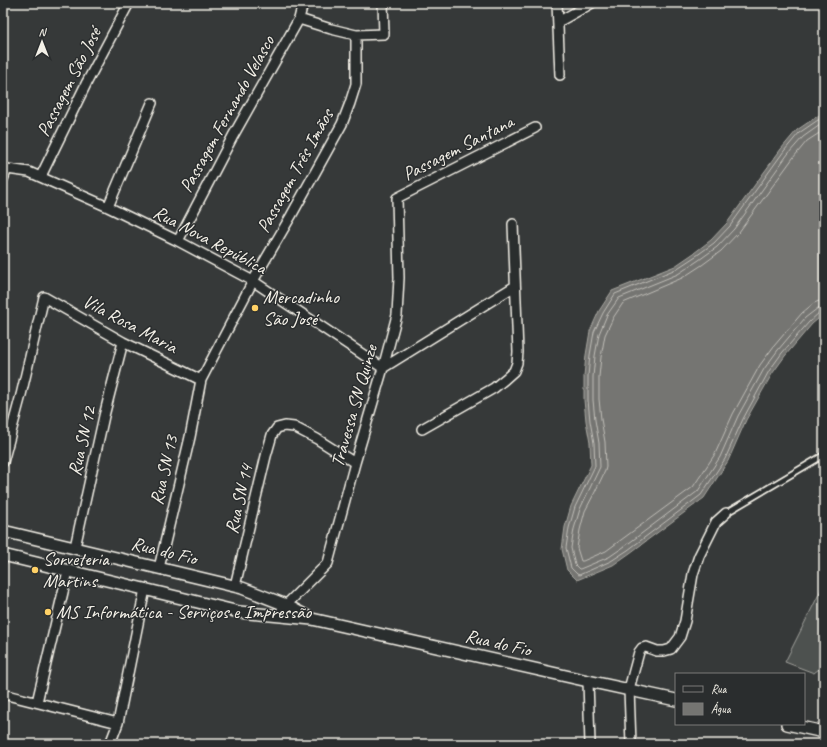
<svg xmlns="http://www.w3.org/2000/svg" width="827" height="747" viewBox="0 0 827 747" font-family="Caveat,sans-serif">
  <rect width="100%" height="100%" fill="#363939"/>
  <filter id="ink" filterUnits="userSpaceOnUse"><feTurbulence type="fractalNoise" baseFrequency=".025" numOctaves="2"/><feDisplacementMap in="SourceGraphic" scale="8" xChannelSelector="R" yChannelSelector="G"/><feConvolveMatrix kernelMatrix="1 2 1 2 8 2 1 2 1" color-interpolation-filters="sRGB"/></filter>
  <g filter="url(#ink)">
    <path fill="#4e514f" stroke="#a1a19c" d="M 824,584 L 824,665 L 814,673 L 785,662 Z"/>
    <path fill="#757572" stroke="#a8a7a1" d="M 824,113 L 824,314 L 812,324 L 785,356 L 772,374 L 746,420 L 728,461 L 704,498 L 630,553 L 613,565 L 577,580 L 567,570 L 562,549 L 565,527 L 571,506 L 591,465 L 590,443 L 586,421 L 584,400 L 584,376 L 586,355 L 590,331 L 599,311 L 612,291 L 675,266 L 694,253 L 711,240 L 727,223 L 781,149 L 797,130 L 816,117 Z"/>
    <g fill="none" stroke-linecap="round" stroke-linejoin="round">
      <path stroke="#c1bfb9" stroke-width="1" d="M 824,118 L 818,120 L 799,133 L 784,151 L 730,226 L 714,243 L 696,256 L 676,269 L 615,294 L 603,313 L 594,332 L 590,355 L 588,376 L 588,400 L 590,421 L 594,443 L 595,466 L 575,507 L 569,528 L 566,548 L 571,568 L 577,574 L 579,575 L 611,561 L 628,550 L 701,495 L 725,459 L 743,419 L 769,371 L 782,353 L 809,322 L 820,312 L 824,311
        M 824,123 L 820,125 L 803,137 L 788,154 L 734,229 L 717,247 L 699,260 L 678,274 L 619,298 L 607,315 L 599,334 L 595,356 L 593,377 L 593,400 L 595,420 L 599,443 L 600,467 L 580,509 L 574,529 L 571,548 L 575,565 L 579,569 L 580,569 L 609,557 L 625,546 L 698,491 L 720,457 L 738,416 L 764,369 L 778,350 L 805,318 L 818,308 L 824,306
        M 824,130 L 807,141 L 793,158 L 739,232 L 721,251 L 702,265 L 682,278 L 623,303 L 613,318 L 605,335 L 601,357 L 599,377 L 599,399 L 601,419 L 605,442 L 606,467 L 605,471 L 595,492 L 585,511 L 580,530 L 577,548 L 581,561 L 583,561 L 606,551 L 693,487 L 715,454 L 733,414 L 760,365 L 774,346 L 802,313 L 814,303 L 819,301 L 824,300"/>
      <g stroke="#f4f1e8" stroke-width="8">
        <path id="service" d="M 726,513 L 824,455"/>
      </g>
      <g stroke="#f4f1e8" stroke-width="12">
        <path id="minor" d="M 557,3 L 560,75
          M 299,19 L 331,29 L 356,35 L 384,34 L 383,3
          M 558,22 L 592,3
          M 41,176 L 87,82 L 129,3
          M 3,179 L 7,169 L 29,172 L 108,207 L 178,241 L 253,281 L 383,368
          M 108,207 L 152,103
          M 178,241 L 233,136 L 299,19 L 303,3
          M 383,368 L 515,286
          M 422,429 L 494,388 L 505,379 L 514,371 L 517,363 L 518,352 L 513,224
          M 3,462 L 21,395 L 44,297 L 123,342 L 201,380
          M 75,547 L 104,416 L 123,342
          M 159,568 L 190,437 L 201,380 L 253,281 L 291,216 L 342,124 L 350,103 L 356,84 L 356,35
          M 235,586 L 266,456 L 272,435 L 277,428 L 285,426 L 294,427 L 317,439 L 355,463
          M 278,616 L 286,605 L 328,563 L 355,463 L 383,368 L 397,315 L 399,278 L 397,198 L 535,128
          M 588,681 L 590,744
          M 3,694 L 118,723
          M 37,702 L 68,571
          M 110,744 L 118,723 L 145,589
          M 631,744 L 629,689 L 639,652 L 642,648 L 646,647 L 657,651 L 664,651 L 671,649 L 680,637 L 685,621 L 693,574 L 699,556 L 716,522 L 726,513"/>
      </g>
      <g stroke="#f4f1e8" stroke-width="14">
        <path id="tertiary" d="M 3,531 L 242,588 L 286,605 L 308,617
          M 3,555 L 239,612 L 312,619 L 588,681 L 676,700
          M 787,724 L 824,732"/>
      </g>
      <use href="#service" stroke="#2a2d2e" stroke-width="4.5"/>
      <use href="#minor" stroke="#2a2d2e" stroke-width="9"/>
      <use href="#tertiary" stroke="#2a2d2e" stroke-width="11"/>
    </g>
  </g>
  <g fill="#ffd166" stroke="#2a2d2e" stroke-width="1.5">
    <circle cx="255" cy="308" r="4"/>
    <circle cx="35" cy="570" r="4"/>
    <circle cx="48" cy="612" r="4"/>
  </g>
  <g text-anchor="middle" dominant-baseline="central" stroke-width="3" stroke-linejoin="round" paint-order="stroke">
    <g font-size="19" fill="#f4f1e8" stroke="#2a2d2e">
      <text transform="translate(69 82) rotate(-63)">Passagem São José</text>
      <text transform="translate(227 114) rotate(-61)">Passagem Fernando Velasco</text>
      <text transform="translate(458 148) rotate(-27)">Passagem Santana</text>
      <text transform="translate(295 171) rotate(-61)">Passagem Três Imãos</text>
      <text transform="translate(210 240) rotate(28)">Rua Nova República</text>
      <text transform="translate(130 324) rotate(28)">Vila Rosa Maria</text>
      <text transform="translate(354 406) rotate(-74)">Travessa SN Quinze</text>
      <text transform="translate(82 441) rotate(-77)">Rua SN 12</text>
      <text transform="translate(164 470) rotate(-77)">Rua SN 13</text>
      <text transform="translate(239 499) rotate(-77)">Rua SN 14</text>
      <text transform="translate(164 551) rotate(14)">Rua do Fio</text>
      <text transform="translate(498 643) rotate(13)">Rua do Fio</text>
    </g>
    <g font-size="19" fill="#f4f1e8" stroke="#2a2d2e" text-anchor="start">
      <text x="263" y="297">Mercadinho<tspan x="263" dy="22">São José</tspan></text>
      <text x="43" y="559">Sorveteria<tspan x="43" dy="22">Martins</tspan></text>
      <text x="56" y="612">MS Informática - Serviços e Impressão</text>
    </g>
  </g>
  <rect width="827" height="747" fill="none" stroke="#2a2d2e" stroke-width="16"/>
  <rect x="8" y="8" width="811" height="731" fill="none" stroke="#f4f1e8" stroke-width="1.5" filter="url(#ink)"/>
  <rect x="675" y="673" width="130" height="52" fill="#2a2d2e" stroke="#7b7b78"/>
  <rect x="683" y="686" width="20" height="6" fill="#2a2d2e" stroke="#7b7b78"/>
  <text x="711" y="693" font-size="12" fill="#f4f1e8">Rua</text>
  <rect x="683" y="703" width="20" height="12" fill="#757572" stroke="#7b7b78"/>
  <text x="711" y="713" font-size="12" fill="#f4f1e8">Água</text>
  <g transform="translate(42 42)" stroke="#2a2d2e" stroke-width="3" paint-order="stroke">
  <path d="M0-3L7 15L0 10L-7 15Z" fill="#f4f1e8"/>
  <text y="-6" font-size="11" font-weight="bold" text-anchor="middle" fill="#f4f1e8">N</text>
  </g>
</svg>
